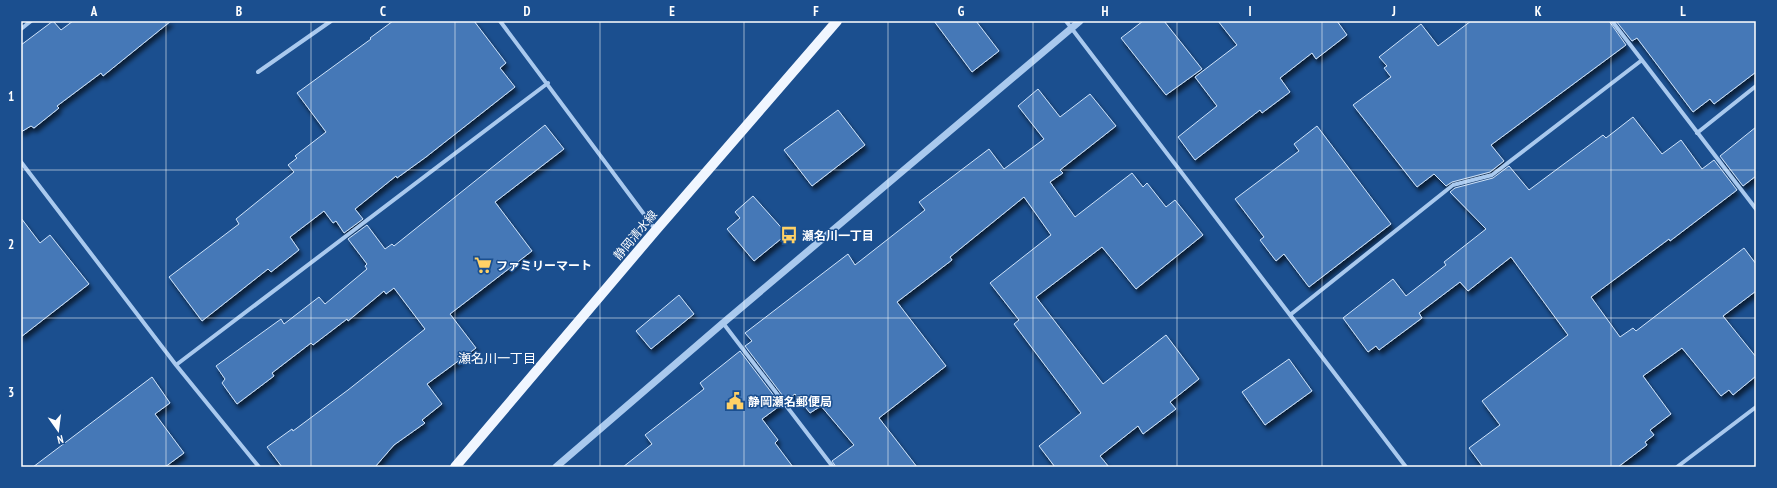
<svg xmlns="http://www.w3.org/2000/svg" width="1777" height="488" viewBox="0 0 1777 488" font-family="'PT Sans Narrow','Noto Sans JP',sans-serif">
  <defs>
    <filter id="shadow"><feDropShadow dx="2.5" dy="4.5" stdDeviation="2" flood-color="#0009"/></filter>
  </defs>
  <rect width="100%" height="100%" fill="#1b4f8f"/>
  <path fill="#4478b7" stroke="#cfe3fa" filter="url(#shadow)" d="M 53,21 L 61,30 L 73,21 L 171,21 L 103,76 L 101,73 L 57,106 L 59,108 L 34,128 L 31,126 L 21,132 L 21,45 Z
    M 393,21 L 474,21 L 506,63 L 500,68 L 515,87 L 426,157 L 397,178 L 396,176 L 355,209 L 363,219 L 344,233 L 336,221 L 333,223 L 324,211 L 290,237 L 299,250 L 271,272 L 268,269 L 202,321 L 169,277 L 239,224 L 236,219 L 294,172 L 288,165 L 297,158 L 295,156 L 326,132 L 297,93 L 371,39 L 370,38 Z
    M 934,21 L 976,21 L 999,51 L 972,72 Z
    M 1143,21 L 1164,21 L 1202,69 L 1166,95 L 1121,38 Z
    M 1218,21 L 1337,21 L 1347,35 L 1316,59 L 1312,53 L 1280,78 L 1290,92 L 1262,113 L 1260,110 L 1195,160 L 1178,137 L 1217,106 L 1195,77 L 1237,45 Z
    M 1471,21 L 1609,21 L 1626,45 L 1491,145 L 1504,161 L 1490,172 L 1452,182 L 1446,186 L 1434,174 L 1417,187 L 1353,105 L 1391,77 L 1384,68 L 1387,66 L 1379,57 L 1421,24 L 1438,46 Z
    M 1616,21 L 1756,21 L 1756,72 L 1714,104 L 1710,99 L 1693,112 L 1637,38 L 1632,41 Z
    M 1038,89 L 1060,117 L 1090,94 L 1116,126 L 1060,170 L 1063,173 L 1050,182 L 1075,217 L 1132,173 L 1143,187 L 1147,183 L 1166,207 L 1175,200 L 1203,235 L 1136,289 L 1102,247 L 1036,297 L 1103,384 L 1166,335 L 1199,379 L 1170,402 L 1176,409 L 1143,434 L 1138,426 L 1100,456 L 1109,467 L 1055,467 L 1039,446 L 1081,413 L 1014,324 L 1019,320 L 990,283 L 1051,235 L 1024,197 L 950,257 L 952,260 L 897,302 L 946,366 L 879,418 L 917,467 L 836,467 L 832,461 L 854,445 L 821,406 L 810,413 L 795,394 L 786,400 L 745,346 L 752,341 L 745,333 L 848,254 L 855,265 L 925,210 L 919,202 L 989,149 L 1004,169 L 1044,139 L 1018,106 Z
    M 838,110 L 865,145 L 812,186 L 784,150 Z
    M 1633,117 L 1662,154 L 1681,140 L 1702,169 L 1714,160 L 1737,190 L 1670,241 L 1669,239 L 1591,297 L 1620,337 L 1633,328 L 1636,331 L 1744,248 L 1756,264 L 1756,291 L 1723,316 L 1756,357 L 1756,376 L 1733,395 L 1729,390 L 1721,396 L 1682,348 L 1643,376 L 1671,414 L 1650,430 L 1654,435 L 1645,442 L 1647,445 L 1618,467 L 1483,467 L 1469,448 L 1500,425 L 1482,401 L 1568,335 L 1511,257 L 1468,291 L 1460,282 L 1419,313 L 1422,318 L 1379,350 L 1376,346 L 1368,352 L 1343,318 L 1393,279 L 1406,296 L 1446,265 L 1444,262 L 1486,229 L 1450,192 L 1455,188 L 1493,178 L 1509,166 L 1529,190 L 1603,135 L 1606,138 Z
    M 545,125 L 564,149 L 495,202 L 532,251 L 450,314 L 476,348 L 427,384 L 442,404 L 422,420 L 425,423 L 394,445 L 375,467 L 282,467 L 267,447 L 292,429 L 293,431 L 348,390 L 425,329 L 394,288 L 386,294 L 384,291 L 348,321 L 347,319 L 313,345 L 311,343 L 272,373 L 274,376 L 237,404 L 222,383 L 225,379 L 216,366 L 281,319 L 284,324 L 319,297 L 325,304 L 367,269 L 365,266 L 367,264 L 348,239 L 367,225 L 385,249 L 392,244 L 394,246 Z
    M 1317,126 L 1391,224 L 1309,287 L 1284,254 L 1276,261 L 1260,240 L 1264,237 L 1235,199 L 1299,151 L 1294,144 Z
    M 1756,127 L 1756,176 L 1743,186 L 1720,156 Z
    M 753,196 L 787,234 L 754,261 L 727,229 L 740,218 L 735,212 Z
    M 21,218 L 40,243 L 50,235 L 89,284 L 21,337 Z
    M 679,295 L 694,314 L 651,349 L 636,331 Z
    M 740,351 L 781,405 L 762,419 L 778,440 L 775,443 L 793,467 L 623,467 L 652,444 L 645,435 L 704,389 L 700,383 Z
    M 1289,359 L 1312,391 L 1265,425 L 1242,392 Z
    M 152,377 L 170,403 L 155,414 L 184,453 L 165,467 L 33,467 Z"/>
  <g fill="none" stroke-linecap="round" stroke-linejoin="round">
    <path stroke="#a9c9ee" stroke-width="4" d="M 500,21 L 655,229
      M 1066,21 L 1406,467
      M 1612,21 L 1756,209
      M 21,29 L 31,21
      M 258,72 L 331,21
      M 1697,133 L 1756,86
      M 21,162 L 176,365 L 259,467
      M 1290,315 L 1453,185 L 1492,175 L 1642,60
      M 723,323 L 833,467
      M 176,365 L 548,83
      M 1677,467 L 1756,407"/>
    <path stroke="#a9c9ee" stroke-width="7" d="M 556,467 L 723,323 L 1080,21"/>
    <path stroke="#f0f6ff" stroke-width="10" d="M 455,467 L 656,230 L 837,21"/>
  </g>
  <path fill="none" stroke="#fff" stroke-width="1" stroke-opacity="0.55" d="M 166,21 L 166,467M 311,21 L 311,467M 455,21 L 455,467M 600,21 L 600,467M 744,21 L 744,467M 888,21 L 888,467M 1033,21 L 1033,467M 1177,21 L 1177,467M 1322,21 L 1322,467M 1466,21 L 1466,467M 1611,21 L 1611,467M 21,170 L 1756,170M 21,318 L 1756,318"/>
  <defs>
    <g id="bus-bare" transform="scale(1.38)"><path d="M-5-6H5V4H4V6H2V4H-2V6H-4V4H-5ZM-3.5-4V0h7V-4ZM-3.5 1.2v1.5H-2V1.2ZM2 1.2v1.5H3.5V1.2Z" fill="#ffd166" stroke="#1b4f8f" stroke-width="2.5" paint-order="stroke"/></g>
    <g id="supermarket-bare" transform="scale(1.38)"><path d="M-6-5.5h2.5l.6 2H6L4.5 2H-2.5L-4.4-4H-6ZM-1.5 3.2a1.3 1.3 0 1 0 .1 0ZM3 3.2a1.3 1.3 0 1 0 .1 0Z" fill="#ffd166" stroke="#1b4f8f" stroke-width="2.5" paint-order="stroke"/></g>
    <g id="civic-bare" transform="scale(1.38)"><path d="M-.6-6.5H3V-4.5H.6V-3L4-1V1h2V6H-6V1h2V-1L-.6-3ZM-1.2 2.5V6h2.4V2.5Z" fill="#ffd166" stroke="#1b4f8f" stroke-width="2.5" paint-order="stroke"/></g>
  </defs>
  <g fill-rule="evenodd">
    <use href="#bus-bare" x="789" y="235"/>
    <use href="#supermarket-bare" x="483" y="265"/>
    <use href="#civic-bare" x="735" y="401"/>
  </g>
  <g text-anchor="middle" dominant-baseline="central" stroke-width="3" stroke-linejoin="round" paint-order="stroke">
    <g font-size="12" fill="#fff" stroke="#1b4f8f">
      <text transform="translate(635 235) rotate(-50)">静岡清水線</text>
    </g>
    <g font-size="12" font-weight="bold" fill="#fff" stroke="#1b4f8f" text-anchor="start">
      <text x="802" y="235">瀬名川一丁目</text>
      <text x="496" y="265">ファミリーマート</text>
      <text x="748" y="401">静岡瀬名郵便局</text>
    </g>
    <g font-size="13" fill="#fff" stroke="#1b4f8f">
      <text x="497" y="358">瀬名川一丁目</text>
    </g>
  </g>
  <rect width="1777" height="488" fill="none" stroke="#1b4f8f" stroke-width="44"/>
  <g transform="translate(58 430) rotate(166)" stroke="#1b4f8f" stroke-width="3" paint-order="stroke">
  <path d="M0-3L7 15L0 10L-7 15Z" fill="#ffffff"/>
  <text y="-6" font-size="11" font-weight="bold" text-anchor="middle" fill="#ffffff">N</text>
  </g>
  <rect x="22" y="22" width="1733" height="444" fill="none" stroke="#fff" stroke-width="1.5"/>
  <g font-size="13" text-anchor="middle" font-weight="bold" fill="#fff">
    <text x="94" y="16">A</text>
    <text x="239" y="16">B</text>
    <text x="383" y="16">C</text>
    <text x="527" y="16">D</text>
    <text x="672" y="16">E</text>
    <text x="816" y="16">F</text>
    <text x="961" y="16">G</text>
    <text x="1105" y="16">H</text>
    <text x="1250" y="16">I</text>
    <text x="1394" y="16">J</text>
    <text x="1538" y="16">K</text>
    <text x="1683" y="16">L</text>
    <text x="11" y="101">1</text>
    <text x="11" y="249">2</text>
    <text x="11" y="397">3</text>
  </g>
</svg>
